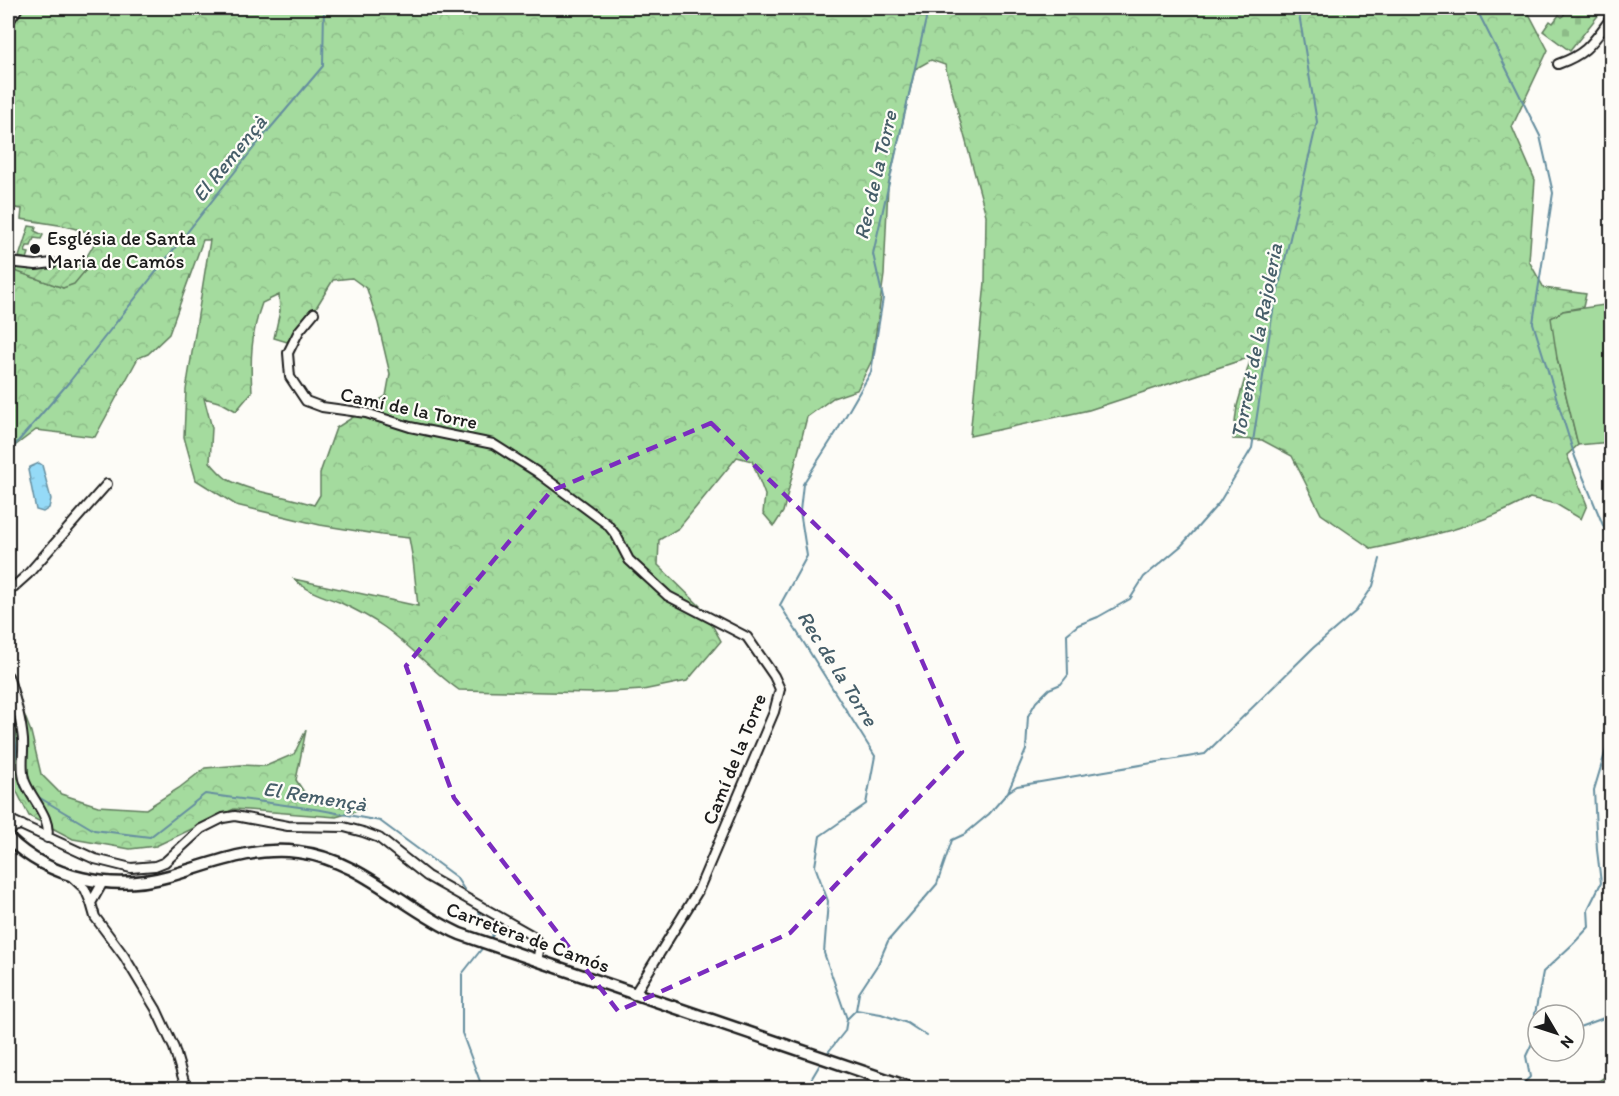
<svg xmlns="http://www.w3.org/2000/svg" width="1619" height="1096" viewBox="0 0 1619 1096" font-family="Itim,sans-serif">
  <defs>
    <pattern id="forest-crowns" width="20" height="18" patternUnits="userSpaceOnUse" patternTransform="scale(1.5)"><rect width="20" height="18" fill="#a4db9e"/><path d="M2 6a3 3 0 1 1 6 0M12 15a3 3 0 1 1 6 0" fill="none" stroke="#8dbb88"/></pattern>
    <pattern id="cemetery-stones" width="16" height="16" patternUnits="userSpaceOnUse" patternTransform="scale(1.5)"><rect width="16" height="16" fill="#a4db9e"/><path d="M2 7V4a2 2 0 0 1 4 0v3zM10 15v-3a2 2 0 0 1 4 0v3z" fill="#8dbb88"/></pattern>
    <pattern id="garden-furrows" width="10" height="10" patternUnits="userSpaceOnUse" patternTransform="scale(1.5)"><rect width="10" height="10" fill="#a4db9e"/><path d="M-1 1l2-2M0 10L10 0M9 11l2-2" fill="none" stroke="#8dbb88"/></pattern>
    <pattern id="water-ripples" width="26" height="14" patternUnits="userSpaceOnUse" patternTransform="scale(1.5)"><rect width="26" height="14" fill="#95daf7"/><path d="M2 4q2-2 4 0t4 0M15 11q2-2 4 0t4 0" fill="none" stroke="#80bad3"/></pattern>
  </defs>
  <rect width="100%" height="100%" fill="#fdfcf7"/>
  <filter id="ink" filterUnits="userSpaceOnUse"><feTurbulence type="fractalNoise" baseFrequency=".0167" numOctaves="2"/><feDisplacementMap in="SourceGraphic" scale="12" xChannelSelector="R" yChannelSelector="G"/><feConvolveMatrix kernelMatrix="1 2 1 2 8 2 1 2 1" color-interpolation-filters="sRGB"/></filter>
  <g filter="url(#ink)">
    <path fill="url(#forest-crowns)" stroke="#607c5d" stroke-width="1.5" fill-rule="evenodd" d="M 8,8 L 1526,8 L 1548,50 L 1512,127 L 1535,180 L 1529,261 L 1544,288 L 1586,294 L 1583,307 L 1563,311 L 1557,358 L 1578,445 L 1567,455 L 1587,505 L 1581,519 L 1556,504 L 1530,498 C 1481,526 1426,537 1372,549 L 1321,514 L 1292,456 L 1262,440 L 1233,439 L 1237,406 L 1251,357 L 1089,410 L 970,436 L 985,282 L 986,215 L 945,65 L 931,60 L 915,69 L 888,186 L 884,275 L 872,360 L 857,390 L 833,398 L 807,417 L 783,512 L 774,526 L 763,513 L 765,495 L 752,461 L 737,457 L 679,528 L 659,540 L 658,565 L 703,609 L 721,641 L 687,681 L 643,690 L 593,693 L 459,690 C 432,671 411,646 384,627 C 370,617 354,609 339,602 C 323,596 306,591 294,579 L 418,606 L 413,560 L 409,538 L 382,535 L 320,525 L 236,505 L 196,480 L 184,437 L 186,390 L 210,240 L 203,240 L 169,334 L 148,354 L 138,358 L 95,437 L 36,430 L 8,451 L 8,268 L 63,288 L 85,271 L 82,265 L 94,244 L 91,233 L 65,226 L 21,219 L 22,209 L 8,207 ZM 352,278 L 367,289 L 378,323 L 390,374 L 386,396 L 336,428 L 320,473 L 320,495 L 314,505 C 287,496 250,492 227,479 C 221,475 215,468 210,462 L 212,428 L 204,398 L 222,403 L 236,411 L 252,392 C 250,360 251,333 262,303 L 279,295 L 280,311 L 274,338 L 287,342 L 314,311 L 333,280 Z
      M 8,664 L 10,678 L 31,732 L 41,774 L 61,794 L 98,806 L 146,809 L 179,788 L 205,768 L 241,765 L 266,766 L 294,754 L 306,730 L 296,780 L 308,798 L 342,807 L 365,809 L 336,817 L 234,809 L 156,846 L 130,849 L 73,839 L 29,816 L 9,776 L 8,768 Z
      M 1611,1073 L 1611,1088 L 1588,1088 Z"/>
    <path fill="url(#cemetery-stones)" stroke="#607c5d" stroke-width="1.5" d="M 1569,8 L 1604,8 L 1570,51 L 1543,31 L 1550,21 L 1553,23 L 1559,15 L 1562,17 Z"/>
    <path fill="url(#garden-furrows)" stroke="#607c5d" stroke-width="1.5" d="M 29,226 L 36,227 L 35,231 L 43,235 L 41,239 L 34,238 L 31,246 L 27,246 L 25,252 L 29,253 L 27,259 L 19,257 Z
      M 54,265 L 82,265 L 85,271 L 74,284 L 63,288 L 15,271 L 16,267 L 35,269 Z"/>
    <path fill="#a4db9e" stroke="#607c5d" stroke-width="1.5" d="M 1611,304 L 1611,442 L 1578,445 L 1557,358 L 1551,318 L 1563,311 Z"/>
    <path fill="url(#water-ripples)" stroke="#658e9f" stroke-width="1.5" d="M 39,463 L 42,465 L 51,499 L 49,508 L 43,512 L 36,510 L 28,470 L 30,467 Z"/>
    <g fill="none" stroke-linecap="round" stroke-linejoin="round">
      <path stroke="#658e9f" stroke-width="2" d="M 1476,8 L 1540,136 L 1553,193 L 1533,323 L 1575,457 L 1612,547
        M 8,453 L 70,381 L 256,145 L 323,66 L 324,8
        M 8,709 L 15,737 L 19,771
        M 20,777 L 21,787 L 25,789
        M 1008,792 L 1017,786 L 1205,754 L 1313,648 L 1356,611 L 1373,586 L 1380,559
        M 35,795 L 94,830 L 150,837 L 205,794 L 321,810 L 380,821 L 456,877 L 469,897
        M 475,906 L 493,935 L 490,939
        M 856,1010 L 881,1014 L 907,1023 L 927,1036
        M 847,1019 L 824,953 L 828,901 L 815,866 L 820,836 L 866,804 L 875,756 L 780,605 L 807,556 L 800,511 L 803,484 L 837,431 L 871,372 L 883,298 L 873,254 L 926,19 L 926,8
        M 1574,1029 L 1612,1015
        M 825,1056 L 845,1031 L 847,1019 L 856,1010 L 859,993 L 878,964 L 888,941 L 937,884 L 952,840 L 965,834 L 989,814 L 1008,792 L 1026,750 L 1028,716 L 1036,702 L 1049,689 L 1061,684 L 1068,675 L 1067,634 L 1078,625 L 1098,617 L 1130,599 L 1144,577 L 1181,546 L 1219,503 L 1252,448 L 1273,311 L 1317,122 L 1298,8
        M 481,1088 L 481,1084 L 462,1033 L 462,974 L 484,946
        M 806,1088 L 822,1061
        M 1489,1088 L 1521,1086 L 1530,1077 L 1526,1056 L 1534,1039 L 1535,1014 L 1543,972 L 1573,944 L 1589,927 L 1588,909 L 1601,883 L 1597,850 L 1594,790 L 1612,730"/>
      <g stroke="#1c1c1c" stroke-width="12">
        <path id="street" d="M 8,23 L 18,8
          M 1558,64 C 1589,53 1593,41 1612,17
          M 8,262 L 36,265 L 52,263
          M 314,313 L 299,331 L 288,353 L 290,377 L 306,401 L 322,407 L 366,413 L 410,427 L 493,444 L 537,472 L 607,524 L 616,535 L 629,560 L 668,596 L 747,637 L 774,676 L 780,689 L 774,712 L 698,891 L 634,995
          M 8,592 L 28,574 L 107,484
          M 8,676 C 15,697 21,718 23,740 C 24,754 20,770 25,782 C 32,800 52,818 47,838
          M 8,819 L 95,859 L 131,868 L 155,866 L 165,862 L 201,829 L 223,818 L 235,816 L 288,826 L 344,827 L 363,832 L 379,838 L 427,876 L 533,936 L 540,946 L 537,961
          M 8,836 L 13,827 L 22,825
          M 71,876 L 85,889 L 91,903 L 95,917 L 124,956 L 156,1009 L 174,1048 L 186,1088
          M 91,903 L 103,882"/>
      </g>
      <g stroke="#1c1c1c" stroke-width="15">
        <path id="secondary" d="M 8,838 C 50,879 112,892 169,876 C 212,864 252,846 298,852 C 360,859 405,910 460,934 L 911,1088"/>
      </g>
      <use href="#street" stroke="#fdfcf7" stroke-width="8"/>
      <use href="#secondary" stroke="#fdfcf7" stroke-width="10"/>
    </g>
  </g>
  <path fill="none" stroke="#7b2cbf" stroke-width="4.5" stroke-dasharray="12 8" stroke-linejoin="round" d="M 711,423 L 897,604 L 962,752 L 790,933 L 618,1011 L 454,798 L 406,666 L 551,491 Z"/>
  <circle fill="#1c1c1c" stroke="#fdfcf7" stroke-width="2" cx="35" cy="249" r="6"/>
  <g text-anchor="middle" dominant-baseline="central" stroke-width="4.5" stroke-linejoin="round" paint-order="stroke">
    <g font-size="20" fill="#1c1c1c" stroke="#fdfcf7" text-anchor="start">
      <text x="47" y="238">Església de Santa<tspan x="47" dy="23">Maria de Camós</tspan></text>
    </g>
    <g font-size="20" fill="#1c1c1c" stroke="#fdfcf7">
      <text transform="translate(409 408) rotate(12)">Camí de la Torre</text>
      <text transform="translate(734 759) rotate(-68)">Camí de la Torre</text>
      <text transform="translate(528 937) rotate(20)">Carretera de Camós</text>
    </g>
    <g font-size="21" font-style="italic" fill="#465e69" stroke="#fdfcf7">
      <text transform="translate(229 158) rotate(-51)">El Remençà</text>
      <text transform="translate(875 175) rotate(-77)">Rec de la Torre</text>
      <text transform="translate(1256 341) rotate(-79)">Torrent de la Rajoleria</text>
      <text transform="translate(838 668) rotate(58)">Rec de la Torre</text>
      <text transform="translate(315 796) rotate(9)">El Remençà</text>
    </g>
  </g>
  <rect width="1619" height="1096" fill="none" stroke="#fdfcf7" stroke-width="30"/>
  <rect x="15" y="15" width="1589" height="1066" fill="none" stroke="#1c1c1c" stroke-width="2" filter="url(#ink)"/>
  <g transform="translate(1556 1033) rotate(129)"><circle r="28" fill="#fdfcf7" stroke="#a3a29f" stroke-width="1.5"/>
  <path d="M0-4.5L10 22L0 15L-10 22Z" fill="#1c1c1c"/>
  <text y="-9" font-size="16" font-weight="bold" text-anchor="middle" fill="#1c1c1c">N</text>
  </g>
</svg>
